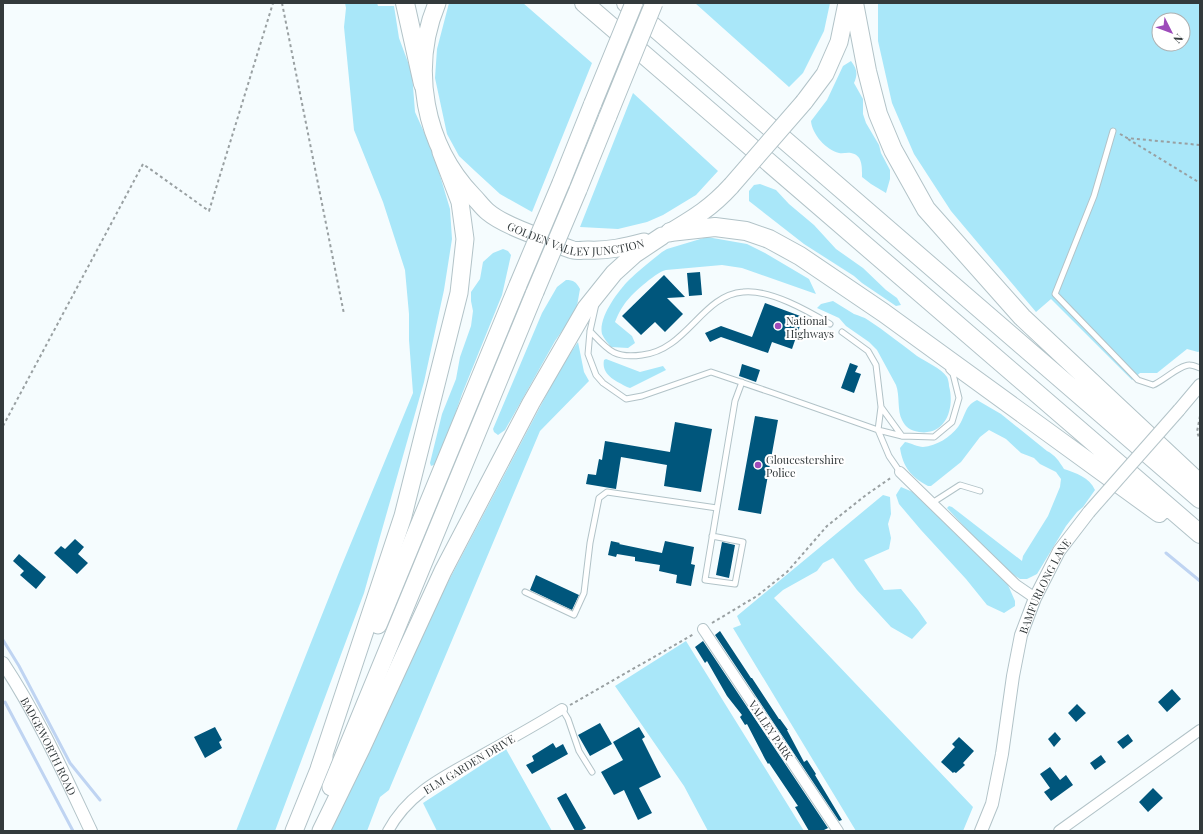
<svg xmlns="http://www.w3.org/2000/svg" width="1203" height="834" viewBox="0 0 1203 834" font-family="'Playfair Display',serif">
  <rect width="100%" height="100%" fill="#f5fcfe"/>
  <path fill="#a9e7f9" fill-rule="evenodd" d="M 345,3 L 377,3 L 378,6 L 394,6 L 399,38 L 412,73 L 415,112 L 433,152 L 450,209 L 452,239 L 444,290 L 424,382 L 364,593 L 275,831 L 236,831 L 339,572 L 413,393 L 409,340 L 409,314 L 405,270 L 383,202 L 354,130 L 344,27 L 346,8 Z
    M 449,3 L 523,3 L 592,63 L 532,212 L 500,194 L 475,171 L 459,156 L 447,134 L 435,78 L 437,49 Z
    M 695,3 L 830,3 L 824,31 L 803,73 L 789,87 Z
    M 878,3 L 1200,3 L 1200,351 L 1198,352 L 1187,349 L 1157,373 L 1140,373 L 1132,380 L 1051,299 L 1036,312 L 951,211 L 914,154 L 892,103 L 878,41 ZM 1159,20 L 1183,20 L 1183,44 L 1159,44 Z
    M 851,61 C 857,69 858,74 854,83 L 863,99 L 863,114 L 866,123 L 879,145 L 881,153 L 890,170 L 890,179 L 886,193 L 871,184 L 862,177 C 862,168 863,155 851,153 C 847,152 843,154 839,153 C 826,150 812,134 811,121 L 827,100 L 843,66 Z
    M 633,93 L 718,171 L 696,195 L 663,215 L 647,222 L 618,229 L 580,227 Z
    M 760,184 L 776,190 L 789,204 L 814,225 L 836,249 L 863,268 L 886,290 L 897,298 L 901,305 L 896,306 L 862,283 L 854,276 L 804,244 L 749,201 L 749,191 L 754,185 Z
    M 707,237 L 747,244 L 765,253 L 809,279 L 816,294 L 742,268 L 722,265 L 666,270 C 659,272 655,276 649,280 C 633,293 623,302 615,322 L 632,336 L 635,343 L 628,348 L 611,347 C 608,343 604,339 602,334 C 598,318 618,291 629,280 C 639,270 651,261 662,252 L 667,249 Z
    M 503,249 L 508,251 L 511,255 L 502,295 L 462,394 L 441,456 L 436,464 L 431,466 L 430,463 L 442,414 L 456,379 L 460,357 L 471,326 L 473,311 L 471,301 L 471,292 L 480,279 L 483,262 L 493,253 Z
    M 566,280 C 574,280 576,282 580,289 L 577,306 L 574,314 L 555,341 L 505,430 L 498,435 L 494,432 L 493,429 L 542,313 L 557,287 Z
    M 833,301 C 840,305 847,310 854,314 C 859,316 864,317 868,320 C 885,331 901,344 917,356 C 926,362 941,368 947,377 C 948,379 949,383 949,386 C 955,408 946,436 919,432 C 910,430 906,428 902,420 C 897,411 900,395 896,385 L 877,350 L 869,342 L 846,326 L 839,318 L 817,308 L 821,304 Z
    M 578,342 L 584,372 L 589,381 L 540,431 L 389,790 L 380,797 L 367,831 L 330,831 L 418,639 L 561,367 Z
    M 606,359 L 640,372 L 663,366 L 666,370 L 630,388 L 627,387 C 616,381 601,375 604,360 Z
    M 977,400 L 1001,414 L 1047,451 C 1055,455 1059,461 1064,469 C 1076,473 1089,477 1095,490 L 1083,507 L 1077,512 L 1066,526 L 1037,574 L 1027,579 L 1020,579 L 1011,573 L 984,548 L 947,508 L 949,506 L 952,507 L 1022,561 L 1023,556 L 1048,516 L 1060,487 L 1061,479 L 1056,472 L 1040,464 L 1034,458 L 1021,453 L 1006,439 L 989,430 L 980,437 L 961,462 L 931,486 L 928,486 C 911,477 903,467 900,448 L 905,442 C 911,443 918,447 923,447 C 937,446 950,437 958,427 C 966,416 964,406 977,400 Z
    M 901,487 L 920,495 L 1008,585 L 1015,601 L 1015,606 L 1004,613 L 987,605 L 966,579 L 921,530 L 899,504 L 896,495 Z
    M 883,495 L 890,497 L 891,514 L 888,524 L 891,538 L 889,549 L 864,560 L 884,590 L 901,589 L 918,610 L 927,623 L 912,639 L 891,627 L 857,590 L 833,558 L 823,563 L 817,571 L 783,590 L 774,598 L 973,807 L 963,831 L 856,831 L 733,628 L 741,625 L 737,616 Z
    M 686,641 L 804,831 L 708,831 L 684,786 L 615,686 Z
    M 506,749 L 552,831 L 437,831 L 423,803 Z"/>
  <g fill="none" stroke-linecap="round" stroke-linejoin="round">
    <path stroke="#bfd4f2" stroke-width="3" d="M 1166,553 L 1200,581
      M 3,640 L 19,666 L 70,763 L 100,800
      M 3,703 L 5,702 L 73,831"/>
  </g>
  <path fill="#00567c" d="M 700,272 L 702,295 L 689,296 L 687,273 Z
    M 664,275 L 685,297 L 667,298 L 683,314 L 665,332 L 655,322 L 641,335 L 622,316 Z
    M 765,303 L 803,317 L 792,349 L 772,342 L 768,353 L 721,337 L 710,342 L 705,333 L 721,326 L 752,337 Z
    M 850,363 L 858,366 L 855,372 L 861,374 L 854,393 L 841,388 Z
    M 742,364 L 760,370 L 756,382 L 739,376 Z
    M 755,416 L 778,420 L 761,514 L 738,510 Z
    M 675,422 L 712,429 L 701,492 L 664,486 L 667,465 L 621,457 L 616,489 L 586,484 L 588,474 L 596,475 L 599,459 L 602,460 L 605,441 L 670,452 Z
    M 75,539 L 84,547 L 78,554 L 88,563 L 77,574 L 54,553 L 61,546 L 65,549 Z
    M 611,541 L 620,543 L 619,544 L 662,553 L 665,541 L 694,547 L 691,564 L 695,565 L 691,586 L 676,583 L 677,575 L 659,571 L 660,565 L 635,561 L 635,557 L 617,554 L 616,557 L 608,555 Z
    M 722,542 L 735,545 L 729,578 L 716,575 Z
    M 19,554 L 46,577 L 36,589 L 20,575 L 24,571 L 13,561 Z
    M 536,575 L 579,595 L 572,610 L 530,590 Z
    M 720,631 L 751,678 L 752,678 L 779,719 L 780,719 L 788,730 L 787,730 L 804,762 L 807,760 L 816,774 L 815,775 L 842,820 L 839,821 L 715,635 Z
    M 703,641 L 828,828 L 822,831 L 809,831 L 795,807 L 798,806 L 769,763 L 768,764 L 765,759 L 747,724 L 745,725 L 740,717 L 742,715 L 727,696 L 707,661 L 705,663 L 695,647 Z
    M 1172,689 L 1181,699 L 1167,712 L 1158,702 Z
    M 1077,704 L 1086,713 L 1076,722 L 1068,713 Z
    M 600,723 L 612,744 L 590,756 L 578,735 Z
    M 215,727 L 222,740 L 219,742 L 222,748 L 205,758 L 194,737 Z
    M 639,727 L 645,737 L 642,739 L 661,777 L 639,788 L 652,813 L 638,820 L 624,790 L 614,795 L 601,772 L 623,760 L 613,742 Z
    M 1055,732 L 1061,739 L 1054,747 L 1048,739 Z
    M 1128,734 L 1133,741 L 1123,749 L 1117,742 Z
    M 959,737 L 974,751 L 963,763 L 965,765 L 956,773 L 954,772 L 953,773 L 941,762 L 955,747 L 952,744 Z
    M 553,743 L 556,748 L 563,744 L 568,754 L 532,774 L 526,765 L 534,761 L 532,756 Z
    M 1101,755 L 1106,762 L 1095,770 L 1090,763 Z
    M 1050,767 L 1060,780 L 1066,775 L 1073,785 L 1051,801 L 1044,792 L 1050,788 L 1040,774 Z
    M 1153,788 L 1163,798 L 1148,812 L 1139,802 Z
    M 566,793 L 586,828 L 580,831 L 575,831 L 557,798 Z"/>
  <g fill="none" stroke-linecap="round" stroke-linejoin="round">
    <g stroke="#b2c3c8" stroke-width="7">
      <path id="service" d="M 1113,131 L 1094,196 L 1055,294 L 1138,380 L 1153,385 C 1163,381 1181,364 1190,365 C 1193,365 1197,367 1200,368
        M 596,304 L 590,331 L 588,354 L 596,375 L 603,383 L 626,399 L 642,396 L 711,372 L 773,393 L 878,430 L 902,436 L 934,437 L 952,422 L 959,398 L 953,374 L 949,370
        M 590,331 C 608,350 614,359 642,355 C 687,350 702,295 743,292 C 770,289 808,311 830,324
        M 842,332 L 868,351 L 876,365 L 881,407 L 902,436
        M 881,407 L 878,430 L 889,456 L 900,472
        M 932,503 L 960,485 L 980,491
        M 712,536 L 743,542 L 735,584 L 705,580 L 735,401 L 742,382
        M 525,592 L 574,615 L 584,593 L 590,543 L 599,498 L 607,492 L 717,508
        M 562,709 L 568,719 L 579,751 L 592,772"/>
    </g>
    <g stroke="#b2c3c8" stroke-width="12">
      <path id="minor" d="M 900,472 L 1016,585 L 1035,598
        M 703,629 L 838,831
        M 388,831 C 409,792 445,776 482,755 C 509,740 536,725 562,709
        M 1059,831 L 1200,730"/>
    </g>
    <g stroke="#b2c3c8" stroke-width="14">
      <g id="tertiary">
        <path d="M 1179,410 L 1200,385"/>
        <path id="s1" d="M 3,663 C 38,716 64,774 91,831"/>
        <path id="s2" d="M 981,831 L 992,804 L 1002,754 L 1013,676 L 1021,635 L 1035,598 L 1059,551 L 1089,512"/>
      </g>
    </g>
    <g stroke="#b2c3c8" stroke-width="19">
      <g id="trunk">
        <path id="s3" d="M 437,3 C 410,68 424,145 473,196 C 478,201 482,207 488,212 C 501,223 525,232 542,238 C 552,242 563,247 573,250 C 578,251 583,250 588,250 C 608,251 625,247 644,242"/>
        <path d="M 804,102 L 825,74 L 839,42 L 847,3"/>
        <path d="M 561,183 L 593,103"/>
        <path d="M 578,190 L 608,116"/>
        <path d="M 669,233 C 694,218 711,208 731,186"/>
        <path d="M 378,625 L 518,285"/>
        <path d="M 320,766 L 403,516 L 459,293 L 465,239 L 460,202 L 441,152"/>
        <path d="M 331,787 L 535,292"/>
        <path d="M 294,831 L 324,757"/>
        <path d="M 321,831 L 362,747 L 443,571 L 531,403 L 586,308 L 614,273 L 635,254 L 662,236"/>
      </g>
    </g>
    <g stroke="#b2c3c8" stroke-width="20">
      <path id="motorway" d="M 405,3 L 423,84
        M 584,3 L 1200,534
        M 626,3 L 1200,499
        M 854,3 L 867,71 L 878,114 L 893,150 L 926,209 L 1022,317 L 1196,480
        M 670,232 L 715,227 L 746,231 L 769,239 L 800,256 L 884,313 L 1159,513"/>
    </g>
    <path stroke="#99a0a2" stroke-width="2" stroke-dasharray="3 3" stroke-linecap="butt" d="M 282,3 L 344,314
      M 1120,134 L 1127,138 L 1200,145
      M 1128,139 L 1200,183
      M 1200,416 L 1197,432 L 1200,440
      M 3,426 L 143,164 L 209,211 L 273,3
      M 712,623 L 757,596 L 787,572 L 827,526 L 866,495 L 892,477
      M 570,705 L 694,634"/>
    <use href="#service" stroke="#fff" stroke-width="5"/>
    <use href="#minor" stroke="#fff" stroke-width="10"/>
    <use href="#tertiary" stroke="#fff" stroke-width="12"/>
    <use href="#trunk" stroke="#fff" stroke-width="17"/>
    <use href="#motorway" stroke="#fff" stroke-width="18"/>
    <g stroke="#b2c3c8" stroke-width="14" stroke-linecap="butt">
      <path id="tertiary-bridge" d="M 1089,512 L 1179,410"/>
    </g>
    <g stroke="#b2c3c8" stroke-width="19" stroke-linecap="butt">
      <path id="trunk-bridge" d="M 593,103 L 634,3
        M 608,116 L 654,3
        M 731,186 L 804,102
        M 518,285 L 561,183
        M 535,292 L 578,190"/>
    </g>
    <use href="#tertiary-bridge" stroke="#fff" stroke-width="12"/>
    <use href="#trunk-bridge" stroke="#fff" stroke-width="17"/>
  </g>
  <g fill="#9d4bba" stroke="#fff" stroke-width="1.5">
    <circle cx="778" cy="326" r="4"/>
    <circle cx="758" cy="465" r="4"/>
  </g>
  <g text-anchor="middle" dominant-baseline="central" stroke-width="4" stroke-linejoin="round" paint-order="stroke">
    <g font-size="11" fill="#333a3c" stroke="#fff">
      <text stroke="none"><textPath href="#s3" startOffset="324">GOLDEN VALLEY JUNCTION</textPath></text>
      <text stroke="none"><textPath href="#s2" startOffset="255">BAMFURLONG LANE</textPath></text>
      <text transform="translate(771 730) rotate(56)">VALLEY PARK</text>
      <text stroke="none"><textPath href="#s1" startOffset="95">BADGEWORTH ROAD</textPath></text>
      <text transform="translate(469 764) rotate(-31)">ELM GARDEN DRIVE</text>
    </g>
    <g font-size="11" fill="#333a3c" stroke="#fff" text-anchor="start">
      <text x="786" y="320">National<tspan x="786" dy="13">Highways</tspan></text>
      <text x="766" y="459">Gloucestershire<tspan x="766" dy="13">Police</tspan></text>
    </g>
  </g>
  <rect width="1203" height="834" fill="none" stroke="#333a3c" stroke-width="8"/>
  <g transform="translate(1171 32) rotate(132)"><circle r="19" fill="#ffffff" stroke="#adb0b1"/>
  <path d="M0-3L7 15L0 10L-7 15Z" fill="#9d4bba"/>
  <text y="-6" font-size="11" font-weight="bold" text-anchor="middle" fill="#333a3c">N</text>
  </g>
</svg>
